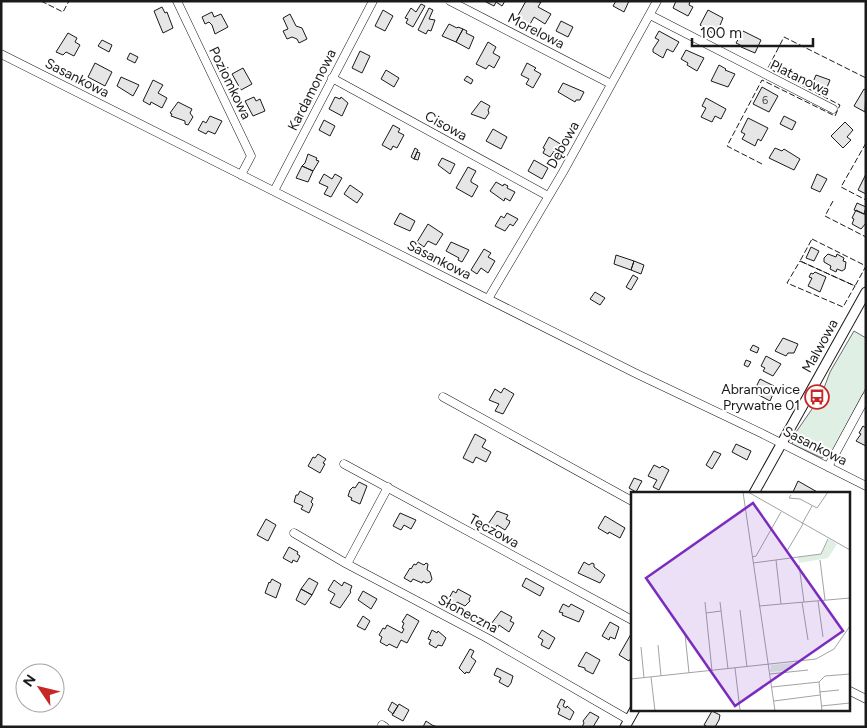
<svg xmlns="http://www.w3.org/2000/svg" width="867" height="728" viewBox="0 0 867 728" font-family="Figtree,sans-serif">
  <rect width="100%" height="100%" fill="#fff"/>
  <path fill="#e0efe3" stroke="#6a6a6a" d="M 854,331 L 866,338 L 866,388 L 831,454 L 822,458 L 792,444 L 794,435 L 821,396 L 830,372 Z"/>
  <path fill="#e6e6e6" stroke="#1a1a1a" d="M 505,1 L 502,6 L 496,2 L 494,6 L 486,2 Z
    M 526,1 L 541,2 L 538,7 L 551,14 L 545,24 L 534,17 L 529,26 L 516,19 Z
    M 616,1 L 629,1 L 624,12 L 613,6 Z
    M 676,1 L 690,1 L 689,5 L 693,7 L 688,16 L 673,8 Z
    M 421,4 L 425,6 L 413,27 L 406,23 L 408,19 L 405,18 L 411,8 L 416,12 Z
    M 162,7 L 165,13 L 167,12 L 173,28 L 163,33 L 154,11 Z
    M 429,8 L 433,10 L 429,19 L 435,20 L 431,31 L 428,30 L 426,34 L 418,30 Z
    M 383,10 L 393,16 L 385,31 L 375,26 Z
    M 708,10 L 723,18 L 716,35 L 700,25 Z
    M 212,12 L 214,17 L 221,14 L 228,27 L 215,34 L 212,25 L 209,22 L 205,24 L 202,17 Z
    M 290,14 L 296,26 L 302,28 L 307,39 L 299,43 L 297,39 L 292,37 L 287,39 L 283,31 L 288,29 L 283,18 Z
    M 561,21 L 573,27 L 568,37 L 556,31 Z
    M 449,24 L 457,28 L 458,27 L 463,29 L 456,42 L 442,36 Z
    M 463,29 L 467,31 L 466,33 L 474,37 L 469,49 L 456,42 Z
    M 659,31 L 679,42 L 673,52 L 667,49 L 663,58 L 653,52 L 653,49 L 659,40 L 655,38 Z
    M 743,31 L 761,40 L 755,53 L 741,47 L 742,46 L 736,43 Z
    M 68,33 L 77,38 L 75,42 L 80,45 L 74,56 L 66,52 L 63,55 L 56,52 Z
    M 102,40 L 112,45 L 109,52 L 98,46 Z
    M 488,42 L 496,47 L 493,53 L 500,57 L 494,68 L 489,65 L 486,69 L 476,64 Z
    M 686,50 L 704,58 L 697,71 L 687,65 L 688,63 L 681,59 Z
    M 360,51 L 370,56 L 362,73 L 352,68 Z
    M 130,53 L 138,57 L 135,63 L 127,59 Z
    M 95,63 L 112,72 L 105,86 L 88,77 Z
    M 527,63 L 536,68 L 534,70 L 541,74 L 533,88 L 526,84 L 529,79 L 521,75 Z
    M 719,65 L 726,69 L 725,70 L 735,74 L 728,87 L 711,81 Z
    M 243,68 L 252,84 L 241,90 L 232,74 Z
    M 386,70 L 399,78 L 394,87 L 381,79 Z
    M 816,75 L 830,80 L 826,90 L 813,82 Z
    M 467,76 L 473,80 L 471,84 L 464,80 Z
    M 121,77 L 139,85 L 133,96 L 117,86 Z
    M 153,80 L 163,85 L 158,93 L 167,98 L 162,108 L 151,102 L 150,105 L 143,101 Z
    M 563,83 L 584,92 L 580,100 L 576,100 L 575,102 L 558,92 Z
    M 762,87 L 778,96 L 769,112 L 753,104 Z
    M 864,89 L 866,90 L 865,112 L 854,106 Z
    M 254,97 L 256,101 L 260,99 L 265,111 L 253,116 L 245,101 Z
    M 335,97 L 340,99 L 341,97 L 348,103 L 342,116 L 329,109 Z
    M 706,98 L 726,109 L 721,119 L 715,116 L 712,122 L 701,117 L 706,108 L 702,106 Z
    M 481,101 L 490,106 L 488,110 L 489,113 L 485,119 L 471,114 Z
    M 178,102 L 192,109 L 190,113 L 193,117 L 188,125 L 185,124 L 185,121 L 171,116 L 172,114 L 170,113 Z
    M 210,116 L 222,121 L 215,134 L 208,131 L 206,134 L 198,130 L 203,121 L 206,123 Z
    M 784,116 L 796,122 L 792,130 L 780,124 Z
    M 748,118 L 768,128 L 761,141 L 758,139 L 755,146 L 742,139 L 745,134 L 741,132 Z
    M 324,120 L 335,126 L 330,136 L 319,130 Z
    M 845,122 L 853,130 L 847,137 L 851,140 L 843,148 L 831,136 Z
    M 393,125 L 400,129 L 398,132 L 404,135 L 397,148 L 393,146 L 391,150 L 382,145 Z
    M 493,129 L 507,137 L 501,149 L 486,141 Z
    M 549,137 L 562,145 L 558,152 L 555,150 L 550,157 L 543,153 L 545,149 L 543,148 Z
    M 415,148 L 418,150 L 414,159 L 411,157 Z
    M 775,148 L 782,151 L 784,149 L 800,159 L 794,170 L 769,158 Z
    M 417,152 L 420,153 L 418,160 L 414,159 Z
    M 308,154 L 317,158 L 316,160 L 319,161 L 313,171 L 302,166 L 305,163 Z
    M 442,158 L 455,164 L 450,174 L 438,165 Z
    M 534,160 L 548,168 L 542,179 L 528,171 Z
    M 302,166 L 313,171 L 308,182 L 296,178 Z
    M 468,167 L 476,171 L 471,180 L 471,182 L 478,186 L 472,197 L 456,188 Z
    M 324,174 L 332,179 L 335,174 L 342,178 L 331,197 L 324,194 L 328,187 L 319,183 Z
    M 817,174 L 827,179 L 820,192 L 811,188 Z
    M 866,174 L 866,194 L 858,190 Z
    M 496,182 L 503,186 L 504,184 L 508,186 L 507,188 L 515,192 L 510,201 L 505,198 L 504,201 L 490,191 Z
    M 350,185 L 363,194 L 357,203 L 344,194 Z
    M 857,203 L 866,207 L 864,214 L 854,210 Z
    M 856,210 L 866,215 L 866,223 L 861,229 L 852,224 L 854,219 L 852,218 Z
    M 400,213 L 415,221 L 410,231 L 394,224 Z
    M 507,213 L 518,219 L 513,226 L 510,224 L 505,231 L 495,226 L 501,216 L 504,218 Z
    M 428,224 L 443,234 L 436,245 L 428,241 L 424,247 L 417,242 Z
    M 451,242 L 469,250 L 462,262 L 458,260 L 459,258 L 446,251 Z
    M 811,247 L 819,251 L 814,261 L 806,258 Z
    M 484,249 L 491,253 L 488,257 L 495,261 L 488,273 L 481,268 L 477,274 L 471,270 Z
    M 828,254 L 836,257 L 837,254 L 844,258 L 843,261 L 846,262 L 845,269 L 842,271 L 837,269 L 836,272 L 830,269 L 831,266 L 824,262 L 824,258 Z
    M 616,255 L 634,261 L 631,270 L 614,264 Z
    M 634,261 L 644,265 L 641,274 L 631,270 Z
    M 815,272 L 826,277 L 820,292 L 808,286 L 812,278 L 809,277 L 811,273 L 813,274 Z
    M 633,275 L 638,278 L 631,290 L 626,287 Z
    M 595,292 L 605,298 L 600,305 L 590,299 Z
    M 783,338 L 798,344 L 794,353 L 788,353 L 786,356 L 775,351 Z
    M 753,345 L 759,348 L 757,353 L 750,350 Z
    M 766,356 L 781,364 L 773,376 L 763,371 L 765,368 L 761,366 Z
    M 746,360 L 751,362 L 748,367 L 744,365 Z
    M 760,379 L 776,387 L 770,401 L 755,393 L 758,388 L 757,385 Z
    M 504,388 L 514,394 L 503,414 L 495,411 L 499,404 L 489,400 L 495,389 L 501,393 Z
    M 863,426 L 866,428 L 866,446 L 856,441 L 861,434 L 859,433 Z
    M 475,434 L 486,440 L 482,447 L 491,452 L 486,462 L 476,457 L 473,463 L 463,458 Z
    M 736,444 L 751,451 L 747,460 L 732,452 Z
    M 714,451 L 721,454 L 712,469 L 706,465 Z
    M 318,454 L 326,459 L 323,463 L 325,464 L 320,473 L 308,466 L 313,457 L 315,458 Z
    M 654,465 L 660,468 L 662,466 L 669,470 L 659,490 L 653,487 L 657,480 L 648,476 Z
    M 634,478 L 642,481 L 636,492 L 629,488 Z
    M 798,481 L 819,493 L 793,492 Z
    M 359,482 L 367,486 L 360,504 L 351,500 L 352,498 L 348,496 L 350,490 L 353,487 L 355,488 Z
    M 300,491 L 313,498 L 311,502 L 313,504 L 309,513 L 301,509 L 303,506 L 294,502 L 296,495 L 298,495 Z
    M 497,511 L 508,515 L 506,519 L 510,521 L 509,524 L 505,530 L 497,525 L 494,531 L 486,527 Z
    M 400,513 L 416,520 L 411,529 L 404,525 L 401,530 L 393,526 Z
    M 605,516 L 625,528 L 620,538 L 609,532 L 608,534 L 598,528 Z
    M 266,519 L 276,525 L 268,541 L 257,535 Z
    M 289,547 L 298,552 L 297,554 L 300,556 L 297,562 L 293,560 L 292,563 L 283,558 Z
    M 418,562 L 424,565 L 426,563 L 428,564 L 427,570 L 430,572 L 432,579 L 430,582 L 427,583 L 423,581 L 422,583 L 413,579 L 411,582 L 404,578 L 410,568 L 411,569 L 414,564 L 416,565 Z
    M 584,562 L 589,565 L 592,563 L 594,564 L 594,567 L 605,575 L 600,583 L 578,573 Z
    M 309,578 L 318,583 L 312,595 L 301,589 Z
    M 526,578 L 544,588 L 540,596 L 522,586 Z
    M 272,579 L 281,584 L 276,598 L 265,593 L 269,582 L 270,583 Z
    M 334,580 L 342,586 L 344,582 L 352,586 L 350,591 L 351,592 L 340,608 L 330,603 L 335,594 L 328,590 Z
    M 301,589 L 312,595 L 305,605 L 296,600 Z
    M 458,589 L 471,596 L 469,599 L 470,601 L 465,606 L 457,602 L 455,604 L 448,600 L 453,591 L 456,593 Z
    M 363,591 L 377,599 L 371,609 L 358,600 Z
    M 563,604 L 569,607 L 571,604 L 584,611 L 579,622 L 562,615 L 563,613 L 559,612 Z
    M 501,611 L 512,617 L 510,621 L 514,623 L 509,632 L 499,625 L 498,628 L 491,624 Z
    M 407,614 L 419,621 L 407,643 L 401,640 L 397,648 L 389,644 L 387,646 L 380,642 L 382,637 L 379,635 L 383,628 L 385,629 L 387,625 L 402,633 L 404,629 L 402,628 L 404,623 L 402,622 Z
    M 363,616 L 370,621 L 365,630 L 357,626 Z
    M 610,622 L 619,627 L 615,639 L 610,637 L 609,640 L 602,636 Z
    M 432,630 L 437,633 L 438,631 L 446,638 L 442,646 L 438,645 L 436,648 L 429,644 L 431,640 L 428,639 Z
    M 542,630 L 555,638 L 549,649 L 541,645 L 543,640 L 538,637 Z
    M 631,634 L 632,656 L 629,661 L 619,655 Z
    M 470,649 L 474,651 L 471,657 L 476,661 L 469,673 L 466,672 L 465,674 L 459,668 Z
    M 586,652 L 600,660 L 593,674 L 585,670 L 585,668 L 578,666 Z
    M 497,668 L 513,676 L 511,683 L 508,687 L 499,682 L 501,678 L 494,675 Z
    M 561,699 L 565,701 L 563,706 L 566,708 L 567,706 L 574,712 L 570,720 L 558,714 L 560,709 L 557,707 Z
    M 392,702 L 398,706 L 393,714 L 388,710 Z
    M 399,704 L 409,710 L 403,721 L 392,715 Z
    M 712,711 L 720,715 L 719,720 L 715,727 L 708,727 L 704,725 Z
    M 590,712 L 599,717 L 593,727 L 582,727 L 584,723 L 583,721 Z
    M 426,721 L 432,725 L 437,727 L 423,727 Z"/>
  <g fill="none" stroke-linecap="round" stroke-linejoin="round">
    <g stroke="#1a1a1a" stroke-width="9">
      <path id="minor" d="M 177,1 L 251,156 L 241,175
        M 450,1 L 611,84
        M 650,15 L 833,109
        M 1,54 L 635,373 L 763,434 L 866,486
        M 332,78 L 548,196
        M 274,191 L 373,1
        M 488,299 L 563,172 L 657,1
        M 443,397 L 632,501
        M 344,464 L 632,620
        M 828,467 L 866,397
        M 294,533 L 347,564 L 487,638 L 629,720
        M 347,564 L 388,487
        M 848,690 L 866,699
        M 382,725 L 385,727"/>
    </g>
    <g stroke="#1a1a1a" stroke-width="11">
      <path id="tertiary" d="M 754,493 L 866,292
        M 625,727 L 635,709"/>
    </g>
    <use href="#minor" stroke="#fff" stroke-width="8"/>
    <use href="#tertiary" stroke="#fff" stroke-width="9"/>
    <path stroke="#1a1a1a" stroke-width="1" stroke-dasharray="6 2.5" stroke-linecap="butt" d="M 41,1 L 63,12 L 69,1
      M 866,143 L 841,187 L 866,200
      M 762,164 L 727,146 L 762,80 L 835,116 L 840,105 L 768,68 L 784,37 L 866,78
      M 833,201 L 825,216 L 866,237
      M 812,239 L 866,266 L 855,286 L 800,261 Z
      M 800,261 L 855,286 L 843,307 L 787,283 Z"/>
  </g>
  <defs>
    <g id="bus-ring" transform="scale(1.25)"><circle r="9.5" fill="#fff" stroke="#c62828" stroke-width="1.5"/><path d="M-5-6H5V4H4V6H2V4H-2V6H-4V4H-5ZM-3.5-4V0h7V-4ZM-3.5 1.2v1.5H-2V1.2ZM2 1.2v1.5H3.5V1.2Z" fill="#c62828"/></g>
  </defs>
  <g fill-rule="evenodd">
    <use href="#bus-ring" x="817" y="397"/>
  </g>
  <g text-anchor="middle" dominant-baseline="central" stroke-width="4" stroke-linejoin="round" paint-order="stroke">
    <g font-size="11" fill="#4d4d4d">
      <text x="765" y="100">6</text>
    </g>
    <g font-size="14" fill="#1a1a1a" stroke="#fff">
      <text transform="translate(536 31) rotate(27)">Morelowa</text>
      <text transform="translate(77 78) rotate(27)">Sasankowa</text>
      <text transform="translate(800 78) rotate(26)">Platanowa</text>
      <text transform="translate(230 83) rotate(64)">Poziomkowa</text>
      <text transform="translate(312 90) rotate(-63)">Kardamonowa</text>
      <text transform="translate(446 126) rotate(29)">Cisowa</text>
      <text transform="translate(563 145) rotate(-61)">Dębowa</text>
      <text transform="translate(439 260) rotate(27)">Sasankowa</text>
      <text transform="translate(820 346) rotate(-61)">Malwowa</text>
      <text transform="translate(815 446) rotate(27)">Sasankowa</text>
      <text transform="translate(494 531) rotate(29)">Tęczowa</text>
      <text transform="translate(468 614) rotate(28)">Słoneczna</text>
    </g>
    <g font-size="14" fill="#1a1a1a" stroke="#fff" text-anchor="end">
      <text x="800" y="389">Abramowice<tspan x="800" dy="16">Prywatne 01</tspan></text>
    </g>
  </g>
  <g transform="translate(631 492)">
    <rect width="219" height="219" fill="#fff"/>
    <path d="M 198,47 L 206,52 L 197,66 L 168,71 L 167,65 L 190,62 ZM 162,171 L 162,178 L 139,180 L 140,173 Z" fill="#e0efe3"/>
    <path fill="none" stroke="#a3a3a3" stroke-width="1" d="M 112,0 L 144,219M 117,0 L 219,58M 160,3 L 158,6 L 169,7 L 186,16 L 197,0M 171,32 L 181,14M 156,59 L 172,32M 121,65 L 125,64 L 150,20M 145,68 L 150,112M 189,68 L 194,108M 122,71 L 190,62 L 197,47M 168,73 L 173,110M 187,109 L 192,145M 74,110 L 81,179M 89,110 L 97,177M 171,110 L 177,148M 128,114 L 219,106M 109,118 L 116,175M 75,121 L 90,119M 54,142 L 58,181M 27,153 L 30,184M 10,155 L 13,186M 104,176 L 109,218M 139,182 L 177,178M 20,185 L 24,219M 0,187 L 185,167 L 203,157 L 219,134M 188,190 L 191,219M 141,195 L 188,190 L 194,184 L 219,182M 188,200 L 208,198M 143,209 L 189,203M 190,214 L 219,211"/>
    <path fill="#7b2cbf" fill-opacity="0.15" stroke="#7b2cbf" stroke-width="2.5" d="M 122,11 L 212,139 L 104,214 L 15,86 Z"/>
    <rect width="219" height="219" fill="none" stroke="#1a1a1a" stroke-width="2.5"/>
  </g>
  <rect width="867" height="728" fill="none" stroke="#1a1a1a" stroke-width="5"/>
  <g transform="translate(40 688) rotate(305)"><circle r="24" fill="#ffffff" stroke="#a3a3a3"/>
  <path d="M0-4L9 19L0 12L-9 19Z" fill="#c62828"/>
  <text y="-8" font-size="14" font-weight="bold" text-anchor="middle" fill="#1a1a1a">N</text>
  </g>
  <path d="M692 38v8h121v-8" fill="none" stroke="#1a1a1a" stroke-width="2.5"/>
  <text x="700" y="38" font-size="15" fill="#1a1a1a" stroke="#ffffff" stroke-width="4" paint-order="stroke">100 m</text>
</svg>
